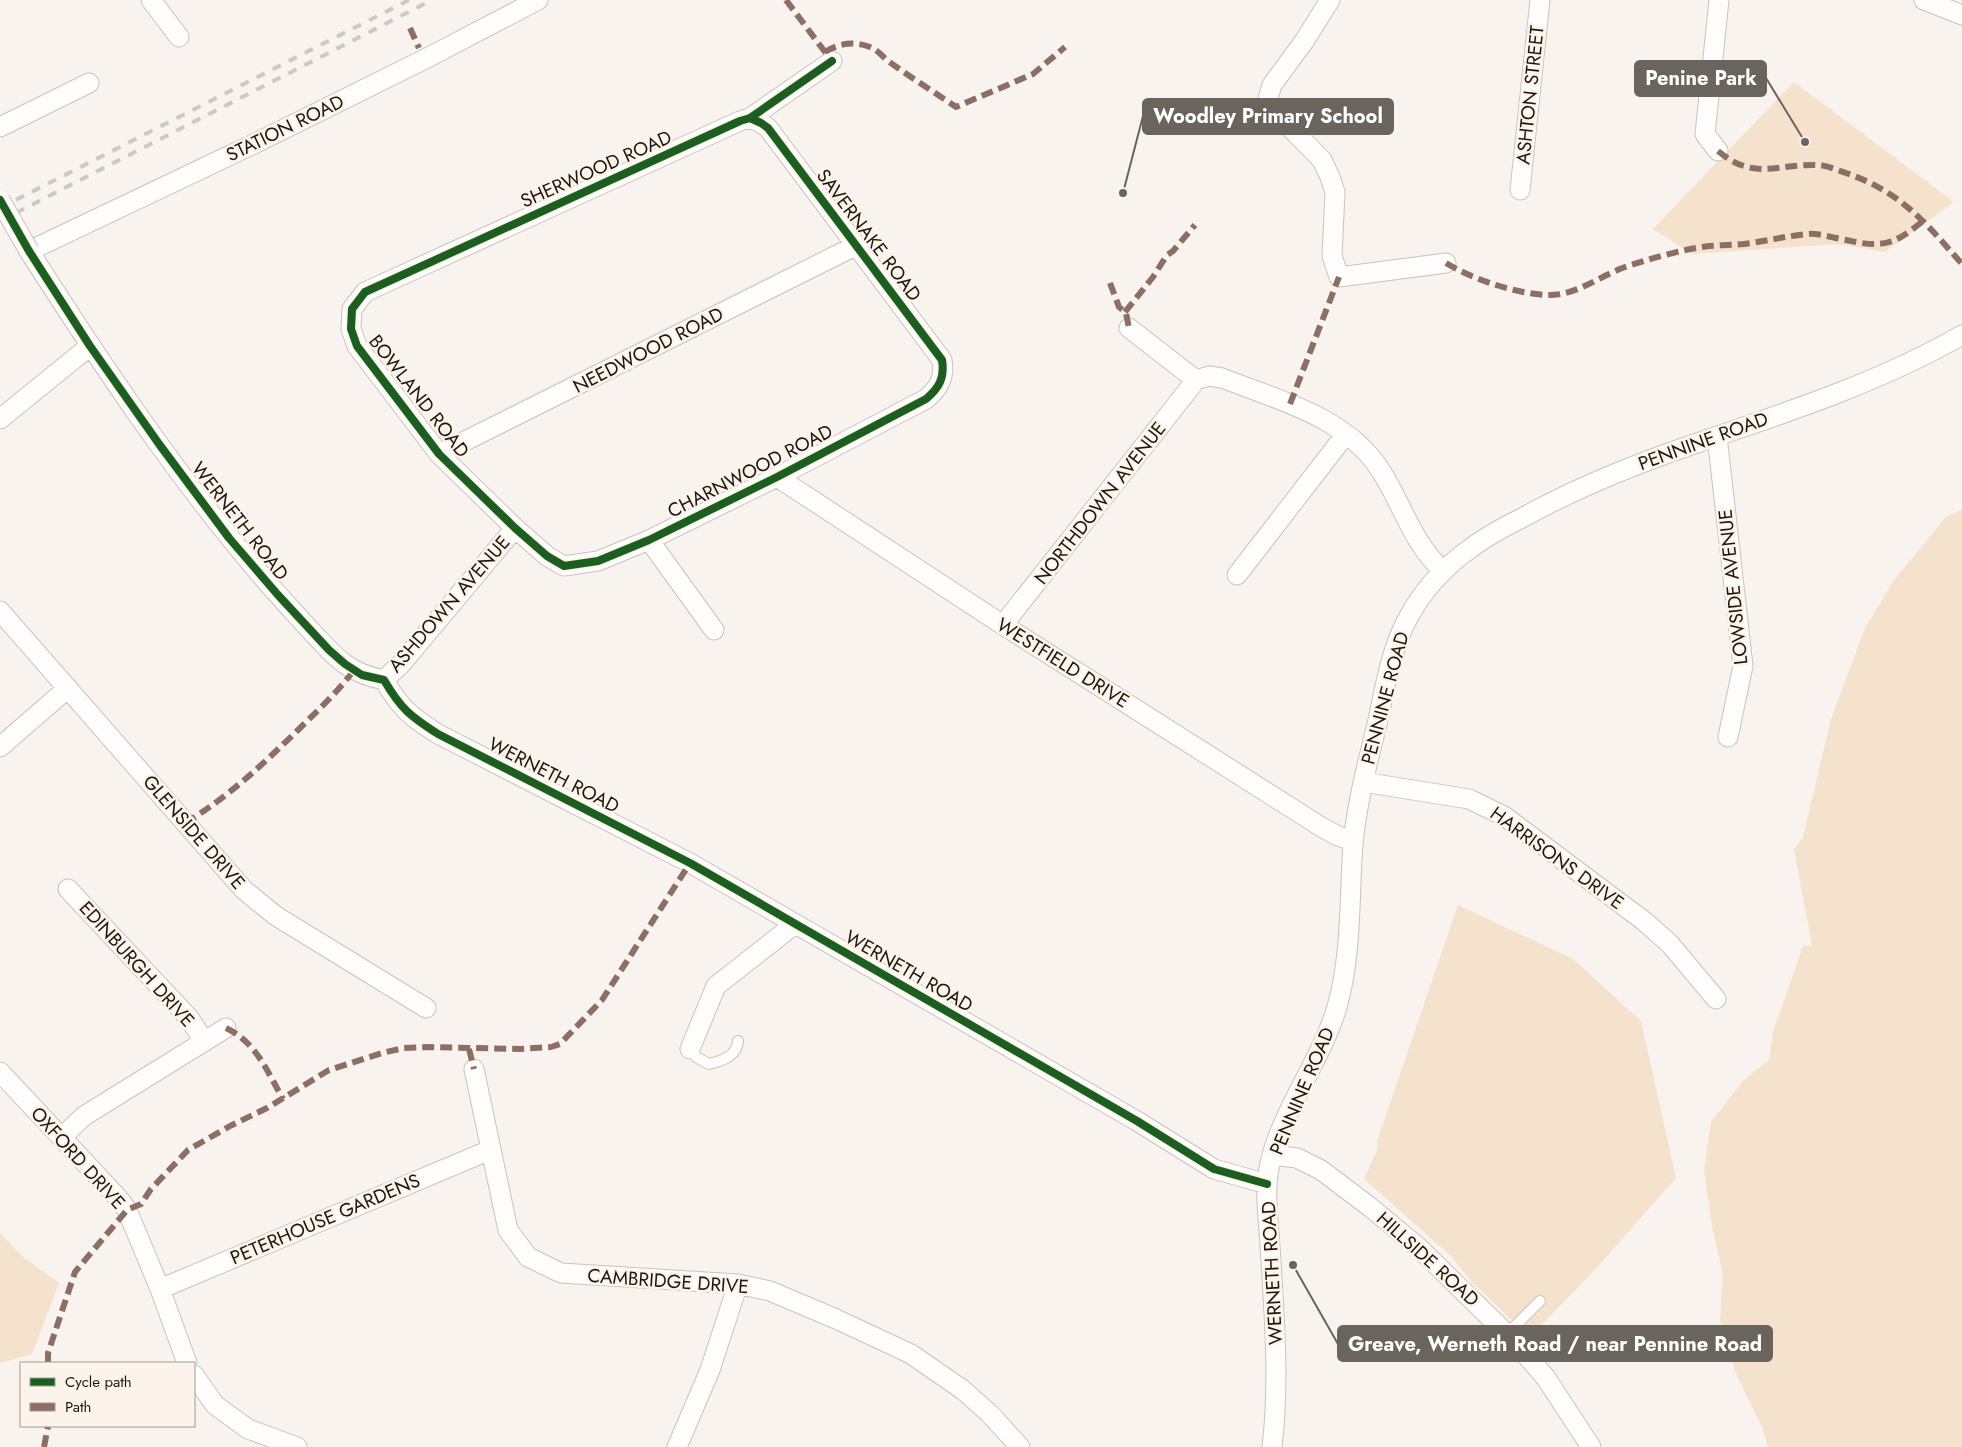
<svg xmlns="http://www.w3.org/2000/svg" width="1962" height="1447" viewBox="0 0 1962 1447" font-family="Jost,sans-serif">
  <rect width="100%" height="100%" fill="#f8f3ee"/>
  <path fill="#f5e2cc" d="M 1794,82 L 1954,202 L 1885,252 L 1838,244 L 1692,254 L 1653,229 Z
    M 1962,510 L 1962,1447 L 1768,1447 L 1762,1427 L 1735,1372 L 1720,1320 L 1723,1275 L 1712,1226 L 1704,1170 L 1711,1122 L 1743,1081 L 1769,1060 L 1773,1032 L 1803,946 L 1812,946 L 1794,849 L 1803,837 L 1831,719 L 1865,628 L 1894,580 L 1946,517 Z
    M 1458,905 L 1573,959 L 1641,1021 L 1676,1178 L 1594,1271 L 1529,1337 L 1471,1281 L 1451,1256 L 1364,1179 L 1378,1148 L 1377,1141 Z
    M 0,1233 L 23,1257 L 59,1283 L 32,1354 L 0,1363 Z"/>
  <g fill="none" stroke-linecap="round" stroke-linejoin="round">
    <g stroke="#c9c3bc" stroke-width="12">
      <path id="lane" d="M 690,1049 L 696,1057 L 709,1064 C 722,1061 737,1056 738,1041
        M 1507,1334 L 1540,1301"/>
    </g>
    <g stroke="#c9c3bc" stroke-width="21">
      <path id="street" d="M 151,0 L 179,37
        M 538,0 L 427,58 L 260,141 L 29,251 C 100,362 174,473 260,574 C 276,593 293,611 310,630 C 322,642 332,655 345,664 C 357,673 369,677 384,680 C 401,709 410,716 438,734 L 690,863 L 1137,1121 L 1214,1169 L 1267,1184
        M 1330,0 L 1305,40 L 1272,85 L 1268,98 L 1273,110 L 1322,160 L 1330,177 L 1335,192 L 1332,256 L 1339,277 L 1446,263
        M 1924,0 L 1962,15
        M 750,118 L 761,123 L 768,128 L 942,360 C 945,378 939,388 926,399 L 777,477 L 649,540 L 598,561 L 564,566 L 547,556 L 515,528 L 439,454 L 357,346 L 351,329 L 352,309 L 365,292 L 740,121 L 750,118 L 832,61
        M 0,127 L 89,83
        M 1718,151 L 1705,134 L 1719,0
        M 1520,190 L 1540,0
        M 1129,328 L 1196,380 L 1209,376 L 1222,378 C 1278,400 1347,417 1381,471 C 1402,504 1413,544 1443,571
        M 0,419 L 90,346
        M 1717,436 L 1743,666 L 1728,737
        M 439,454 L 857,245
        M 777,477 L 1003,625 L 1323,828 L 1338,836 L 1353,841
        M 649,540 L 714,630
        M 1237,575 L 1346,434
        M 0,611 L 244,890 L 276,916 L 426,1008
        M 1003,625 L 1196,380
        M 384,680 L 402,663 L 515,528
        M 0,747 L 68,688
        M 1363,782 L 1469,799 L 1504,816 L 1644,921 L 1669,943 L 1716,999
        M 68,889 L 189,1018 L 204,1041
        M 690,1049 L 716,986 L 795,924
        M 474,1069 L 508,1230 L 528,1257 L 561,1273 L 738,1284 L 770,1291 L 836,1319 L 911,1354 L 963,1390 L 990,1414 L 1020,1447
        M 0,1072 L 119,1199 L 127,1210 L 160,1289 L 187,1363
        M 62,1137 L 84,1116 L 226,1028
        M 1273,1155 L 1297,1158 L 1321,1170 L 1370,1207 L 1418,1247 L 1513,1340 L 1546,1378 L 1591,1447
        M 160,1289 L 490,1150
        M 194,1375 L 215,1405 L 248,1429 L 297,1447
        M 677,1447 L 710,1370 L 738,1284
        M 1272,1447 C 1280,1380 1274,1313 1270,1246 C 1269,1226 1266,1206 1267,1186 C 1269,1126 1320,1066 1337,1007 C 1352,954 1349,899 1353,844 C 1357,802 1368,761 1378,720 C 1385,687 1391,650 1407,620 C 1422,591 1444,567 1471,548 C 1487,536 1504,527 1522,518 C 1579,486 1638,463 1700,442 C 1788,412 1880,382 1962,335"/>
    </g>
    <use href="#lane" stroke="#fefdfc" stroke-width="10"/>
    <use href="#street" stroke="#fefdfc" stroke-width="19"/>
    <path stroke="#cbc9c8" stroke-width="4" stroke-dasharray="9 9" stroke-linecap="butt" d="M 0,208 L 409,0
      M 0,221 L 432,0"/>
    <g stroke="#c9c3bc" stroke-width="21" stroke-linecap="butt">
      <path id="street-bridge" d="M 0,200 L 29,251"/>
    </g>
    <use href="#street-bridge" stroke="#fefdfc" stroke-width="19"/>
    <path stroke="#8d6e63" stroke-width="6" stroke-dasharray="12 6" stroke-linecap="butt" d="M 786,0 L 828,56
      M 410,28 L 419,48
      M 825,52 C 839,43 854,41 870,47 C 878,50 882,56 888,61 C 910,77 934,92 956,107 L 1033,74 L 1065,47
      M 1718,151 C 1754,181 1776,164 1817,165 C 1826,165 1837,170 1846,173 C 1901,192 1925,222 1962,264
      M 1446,263 C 1472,279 1519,295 1550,295 C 1577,295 1600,276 1625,267 C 1649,259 1684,249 1709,246 C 1723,245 1737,245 1751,243 C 1770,240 1788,236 1807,234 C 1818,233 1830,237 1841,239 C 1881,248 1892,247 1924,220
      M 1110,283 L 1119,307 L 1126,313 L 1129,328
      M 1125,312 L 1153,277 L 1167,255 L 1173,251 L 1195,225
      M 1290,404 L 1339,277
      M 185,823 C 227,798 262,765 297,731 C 317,711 337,693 354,670
      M 226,1028 C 256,1042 267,1071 283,1099
      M 469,1049 L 474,1069
      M 48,1363 L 48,1353 L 75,1272 L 127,1210 L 141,1204 L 151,1189 L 188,1150 L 230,1126 L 267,1108 L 329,1070 L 382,1053 L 404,1048 L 428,1047 L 520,1049 L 551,1047 L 560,1044 L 602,1000 L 690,863
      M 44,1447 L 48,1426"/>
    <g stroke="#fcf4ea" stroke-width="11">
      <path id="cycleway" d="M 750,118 L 761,123 L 768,128 L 942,360 C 945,378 939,388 926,399 L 777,477 L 649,540 L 598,561 L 564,566 L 547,556 L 515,528 L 439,454 L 357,346 L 351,329 L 352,309 L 365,292 L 740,121 L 750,118 L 832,61
        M 0,200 L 29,251 L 90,346 L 159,444 L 229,538 L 278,595 L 329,650 L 345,664 L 362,675 L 384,680 C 401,709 410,716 438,734 L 690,863 L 1137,1121 L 1214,1169 L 1267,1184"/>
    </g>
    <use href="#cycleway" stroke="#1b5e20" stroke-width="8"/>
  </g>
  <g text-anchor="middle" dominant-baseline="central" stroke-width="5" stroke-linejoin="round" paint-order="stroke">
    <g font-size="19" fill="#1e170e" stroke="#fcf4ea">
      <text transform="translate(1530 95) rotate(-84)">ASHTON STREET</text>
      <text transform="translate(285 128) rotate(-26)">STATION ROAD</text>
      <text transform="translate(596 169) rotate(-24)">SHERWOOD ROAD</text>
      <text transform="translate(869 235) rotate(53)">SAVERNAKE ROAD</text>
      <text transform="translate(648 350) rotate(-27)">NEEDWOOD ROAD</text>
      <text transform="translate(419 396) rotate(52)">BOWLAND ROAD</text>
      <text transform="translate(1703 441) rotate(-20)">PENNINE ROAD</text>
      <text transform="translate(750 471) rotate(-27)">CHARNWOOD ROAD</text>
      <text transform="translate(1100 503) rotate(-52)">NORTHDOWN AVENUE</text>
      <text transform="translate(240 521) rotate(52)">WERNETH ROAD</text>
      <text transform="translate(1733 587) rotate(-96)">LOWSIDE AVENUE</text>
      <text transform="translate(449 604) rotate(-49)">ASHDOWN AVENUE</text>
      <text transform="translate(1063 663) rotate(32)">WESTFIELD DRIVE</text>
      <text transform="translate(1385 698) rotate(-75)">PENNINE ROAD</text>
      <text transform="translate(554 775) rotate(27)">WERNETH ROAD</text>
      <text transform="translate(194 832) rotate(49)">GLENSIDE DRIVE</text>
      <text transform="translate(1557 858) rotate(36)">HARRISONS DRIVE</text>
      <text transform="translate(137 964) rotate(48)">EDINBURGH DRIVE</text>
      <text transform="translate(909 971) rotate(30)">WERNETH ROAD</text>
      <text transform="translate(1302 1091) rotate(-67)">PENNINE ROAD</text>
      <text transform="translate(78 1158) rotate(48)">OXFORD DRIVE</text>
      <text transform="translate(325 1219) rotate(-23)">PETERHOUSE GARDENS</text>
      <text transform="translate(1428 1259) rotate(42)">HILLSIDE ROAD</text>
      <text transform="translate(1272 1273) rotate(-93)">WERNETH ROAD</text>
      <text transform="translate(668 1281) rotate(4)">CAMBRIDGE DRIVE</text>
    </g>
  </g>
  <path fill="none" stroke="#6a645c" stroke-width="2" d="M1805 142L1766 78M1123 193L1143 116M1293 1265L1338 1344"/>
  <g fill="#6a645c" stroke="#fcf4ea" stroke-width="2">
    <circle cx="1805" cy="142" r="5"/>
    <circle cx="1123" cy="193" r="5"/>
    <circle cx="1293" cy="1265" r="5"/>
  </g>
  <g fill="#6a645c" stroke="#6a645c" stroke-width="2">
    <rect x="1635" y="61" width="131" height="35" rx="5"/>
    <rect x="1143" y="99" width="250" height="35" rx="5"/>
    <rect x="1338" y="1326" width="434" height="35" rx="5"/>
  </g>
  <g font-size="20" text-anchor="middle" font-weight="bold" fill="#fff">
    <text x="1701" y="85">Penine Park</text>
    <text x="1268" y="123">Woodley Primary School</text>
    <text x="1555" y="1351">Greave, Werneth Road / near Pennine Road</text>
  </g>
  <rect x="20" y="1362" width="175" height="65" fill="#fcf4ea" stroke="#a39c92"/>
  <rect x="30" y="1378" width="25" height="8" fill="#1b5e20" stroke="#a39c92"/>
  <text x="65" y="1387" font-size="15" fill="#1e170e">Cycle path</text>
  <rect x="30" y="1403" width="25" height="8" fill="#8d6e63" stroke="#a39c92"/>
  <text x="65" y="1412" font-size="15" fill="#1e170e">Path</text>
</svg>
